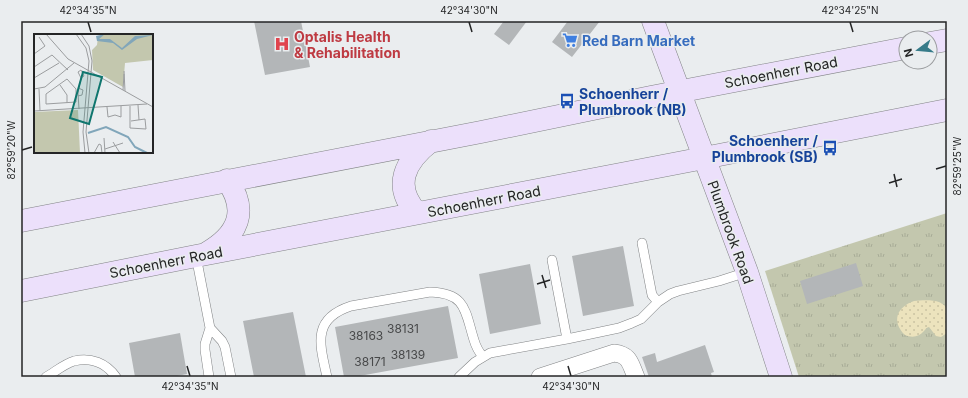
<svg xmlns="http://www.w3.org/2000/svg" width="968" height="398" viewBox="0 0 968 398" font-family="Inter,sans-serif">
  <defs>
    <pattern id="grass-tufts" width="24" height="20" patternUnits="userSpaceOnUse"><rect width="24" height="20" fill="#c3c7ae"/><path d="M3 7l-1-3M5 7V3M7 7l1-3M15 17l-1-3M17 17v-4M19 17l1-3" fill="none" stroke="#a7ab96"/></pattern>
    <pattern id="sand-dots" width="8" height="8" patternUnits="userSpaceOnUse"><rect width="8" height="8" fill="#ece3bd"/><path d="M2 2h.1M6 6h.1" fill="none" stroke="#cac3a2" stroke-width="1.8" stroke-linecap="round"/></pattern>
  </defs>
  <rect width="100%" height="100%" fill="#eaedef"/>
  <path fill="url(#grass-tufts)" d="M 947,213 L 947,377 L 799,377 L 765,271 Z"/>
  <path fill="url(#sand-dots)" d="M 914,301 C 924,300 945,298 947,311 C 948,318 947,326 947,333 L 941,337 L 936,336 L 929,327 C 924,329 928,327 924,331 C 919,337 912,338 905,335 C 891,321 897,307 914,301 Z"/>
  <path fill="#b3b6b8" d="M 254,21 L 301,21 L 310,67 L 265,75 Z
    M 504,21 L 527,21 L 509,45 L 494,34 Z
    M 568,21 L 600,21 L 572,57 L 552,42 Z
    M 623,246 L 634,306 L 583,316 L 572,256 Z
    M 856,263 L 863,286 L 807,304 L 800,281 Z
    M 530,264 L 541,324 L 490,334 L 479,274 Z
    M 448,306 L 458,358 L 354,377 L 344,377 L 335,327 Z
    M 293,312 L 306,377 L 254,377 L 243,321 Z
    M 180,333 L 187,374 L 172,377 L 135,377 L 129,343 Z
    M 705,345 L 714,372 L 711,373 L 712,377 L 649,377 L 642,357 L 655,353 L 657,362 Z"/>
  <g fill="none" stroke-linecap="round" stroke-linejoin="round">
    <g stroke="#828486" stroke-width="10">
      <path id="lane" d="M 642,243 L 652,295 L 658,302
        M 196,256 L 210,328 L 205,344 L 205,350 L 209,377
        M 552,260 L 567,339
        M 210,328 L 222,341 L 225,347 L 231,377
        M 46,377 C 55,372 64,364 74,361 C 91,357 106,363 116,377
        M 327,377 C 320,345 311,319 351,306 L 430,292 C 467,293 465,312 474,340 C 476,347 479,352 483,357
        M 459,377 L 475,362 L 490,353 L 567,339 L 619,328 L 632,323 L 641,319 L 658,302 L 670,294 L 678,291 L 719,281 L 747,272"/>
    </g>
    <g stroke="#828486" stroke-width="18">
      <path id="street" d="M 540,377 L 614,353 C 630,355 630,363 636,377"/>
    </g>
    <g stroke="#828486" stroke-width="23">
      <path id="secondary" d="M 653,21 L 747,272 L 781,377
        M 930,43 L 947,40
        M 417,213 C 392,186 405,161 431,141
        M 21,221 L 481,132 L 651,97 L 906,48
        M 207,253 C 238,235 249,211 227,180
        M 21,291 L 196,256 L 704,158 L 947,110"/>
    </g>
    <use href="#lane" stroke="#fff" stroke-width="9"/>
    <use href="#street" stroke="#fff" stroke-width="17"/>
    <use href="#secondary" stroke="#ece0fb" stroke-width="22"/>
  </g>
  <path fill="none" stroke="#242526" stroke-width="1.5" d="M 88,22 L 91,32M 469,22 L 472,32M 850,22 L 853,32M 22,150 L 32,147M 936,169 L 946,166M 894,174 L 897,187M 889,183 L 902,179M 542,275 L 546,288M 537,284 L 550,280M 187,366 L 190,376M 568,366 L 571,376"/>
  <defs>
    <g id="supermarket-bare" transform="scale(1.2)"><path d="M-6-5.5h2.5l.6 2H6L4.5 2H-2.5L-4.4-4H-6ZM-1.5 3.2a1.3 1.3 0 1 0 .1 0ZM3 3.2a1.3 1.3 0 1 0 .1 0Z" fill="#3f7fe0" stroke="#eaedef" stroke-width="2.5" paint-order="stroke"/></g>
    <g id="hospital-bare" transform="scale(1.2)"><path d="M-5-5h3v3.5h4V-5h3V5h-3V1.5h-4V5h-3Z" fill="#e0444e" stroke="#eaedef" stroke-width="2.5" paint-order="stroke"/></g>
    <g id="bus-bare" transform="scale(1.2)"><path d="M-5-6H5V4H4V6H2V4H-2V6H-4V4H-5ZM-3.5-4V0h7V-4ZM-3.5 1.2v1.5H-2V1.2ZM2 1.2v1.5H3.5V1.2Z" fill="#1a4fb4" stroke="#eaedef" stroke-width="2.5" paint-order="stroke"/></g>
  </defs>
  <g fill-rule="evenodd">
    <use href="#supermarket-bare" x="570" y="40"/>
    <use href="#hospital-bare" x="282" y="44"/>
    <use href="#bus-bare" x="567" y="101"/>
    <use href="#bus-bare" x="830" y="148"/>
  </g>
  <g text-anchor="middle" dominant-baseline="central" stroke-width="3" stroke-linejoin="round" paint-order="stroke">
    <g font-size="12" fill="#48494a">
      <text x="403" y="328">38131</text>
      <text x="366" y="335">38163</text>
      <text x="408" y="354">38139</text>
      <text x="370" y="361">38171</text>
    </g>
    <g font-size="14" font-weight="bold" fill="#be3a42" stroke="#eaedef" text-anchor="start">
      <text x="294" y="36">Optalis Health<tspan x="294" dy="16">&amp; Rehabilitation</tspan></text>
    </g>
    <g font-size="14" font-weight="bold" fill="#366cbe" stroke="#eaedef" text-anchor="start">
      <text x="582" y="40">Red Barn Market</text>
    </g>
    <g font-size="14" fill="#242526" stroke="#eaedef">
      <text transform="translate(781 72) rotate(-11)">Schoenherr Road</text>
      <text transform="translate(484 201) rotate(-11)">Schoenherr Road</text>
      <text transform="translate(731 232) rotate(70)">Plumbrook Road</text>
      <text transform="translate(166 262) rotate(-11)">Schoenherr Road</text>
    </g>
    <g font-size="14" font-weight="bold" fill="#164399" stroke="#eaedef" text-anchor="start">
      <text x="579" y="93">Schoenherr /<tspan x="579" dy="16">Plumbrook (NB)</tspan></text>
      <text x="818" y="140" text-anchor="end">Schoenherr /<tspan x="818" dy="16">Plumbrook (SB)</tspan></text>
    </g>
  </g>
  <g transform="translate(34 34)">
    <rect width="119" height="119" fill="#eaedef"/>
    <path d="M 71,0 L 119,0 L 119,26 L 91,29 L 89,53 L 59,36 L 58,16 L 63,11 L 64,3 ZM 44,76 L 46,119 L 0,119 L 0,78 Z" fill="#c3c7ae"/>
    <path d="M 71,0 L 65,5 L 76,5 L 88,14 L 101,2 L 119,1 L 103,5 L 88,16 L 79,9 L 63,7 L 62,2 Z" fill="#81a6ba"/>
    <path fill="none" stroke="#81a6ba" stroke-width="2" d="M 54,99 L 72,93 L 94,103 L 101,113 L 113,119"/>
    <path fill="none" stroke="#9b9d9f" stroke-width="1" d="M 12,0 L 34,25 L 119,73M 42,0 L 52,14 L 55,27 L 49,98 L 51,119M 47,0 L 55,12 L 58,27 L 52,98 L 55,119M 0,20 L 11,12 L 5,3M 0,33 L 18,21 L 34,36M 90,37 L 91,57M 0,44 L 25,29M 33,45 L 42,55 L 42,68 L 12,70 L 12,60 ZM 26,51 L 33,61 L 33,69M 44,54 L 49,56 L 48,61 L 44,62M 0,55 L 11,53 L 40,29M 5,55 L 6,77M 89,56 L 90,40M 104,71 L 105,86M 96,72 L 96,94 L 112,95M 73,73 L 74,83 L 81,81 L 87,83 L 87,72M 45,75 L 44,59 L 47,44 L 44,38 L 47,36 L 50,42 L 47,44M 0,77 L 113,70M 97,87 L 111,85 L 112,95M 70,104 L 71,119M 79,108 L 86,119M 71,115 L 89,109M 60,119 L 65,110 L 67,111 L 68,119"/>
    <path fill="#0f766e" fill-opacity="0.15" stroke="#0f766e" stroke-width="2" d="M 49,38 L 68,43 L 55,90 L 36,84 Z"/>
    <rect width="119" height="119" fill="none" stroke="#242526" stroke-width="2"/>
  </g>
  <rect width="968" height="398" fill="none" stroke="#eaedef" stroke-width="44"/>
  <g transform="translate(918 50) rotate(254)"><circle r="19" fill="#eaedef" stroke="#9b9d9f"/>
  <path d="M0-3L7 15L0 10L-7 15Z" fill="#367b89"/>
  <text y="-6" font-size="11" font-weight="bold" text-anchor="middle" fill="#242526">N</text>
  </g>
  <rect x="22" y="22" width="924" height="354" fill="none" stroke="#242526" stroke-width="1.5"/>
  <g font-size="10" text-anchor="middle" fill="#242526">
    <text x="88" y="14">42°34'35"N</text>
    <text x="469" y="14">42°34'30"N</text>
    <text x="850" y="14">42°34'25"N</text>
    <text transform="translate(11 150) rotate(-90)" y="4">82°59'20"W</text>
    <text transform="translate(957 166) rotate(-90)" y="4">82°59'25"W</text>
    <text x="190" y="390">42°34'35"N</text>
    <text x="571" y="390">42°34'30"N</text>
  </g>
</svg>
